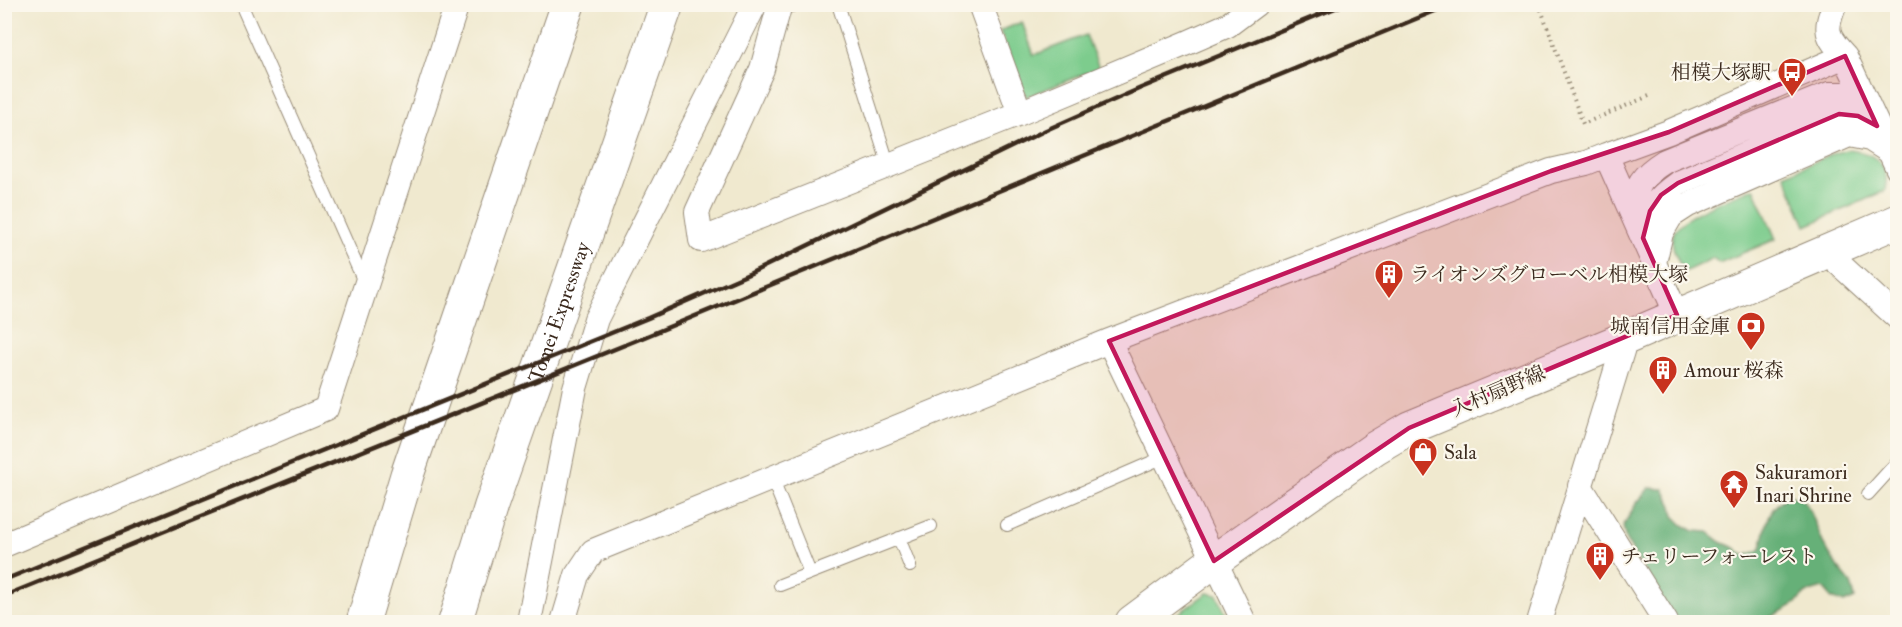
<svg xmlns="http://www.w3.org/2000/svg" width="1902" height="627" viewBox="0 0 1902 627" font-family="'IM FELL Double Pica','Noto Serif JP',serif">
  <rect width="100%" height="100%" fill="#fbf7ec"/>
  <filter id="ink" filterUnits="userSpaceOnUse"><feTurbulence type="fractalNoise" baseFrequency=".0167" numOctaves="2"/><feDisplacementMap in="SourceGraphic" scale="12" xChannelSelector="R" yChannelSelector="G"/><feConvolveMatrix kernelMatrix="1 2 1 2 8 2 1 2 1" color-interpolation-filters="sRGB"/></filter>
  <filter id="wash" filterUnits="userSpaceOnUse"><feTurbulence type="fractalNoise" baseFrequency=".008" numOctaves="4" result="noise"/><feDisplacementMap in="SourceGraphic" scale="24" xChannelSelector="R" yChannelSelector="G"/><feGaussianBlur stdDeviation="1.35" result="paint"/><feColorMatrix in="noise" values="0 0 0 0 0 0 0 0 0 0 0 0 0 0 0 0 0 1.4 0 .05"/><feComposite in="paint" operator="in"/></filter>
  <g filter="url(#wash)">
    <rect width="100%" height="100%" fill="#f0e9cf"/>
    <path fill="#7dcc8d" stroke="#5c7b56" stroke-width="1.5" d="M 1022,22 L 1034,55 L 1086,35 L 1099,68 L 1026,97 L 1000,31 Z
      M 1846,150 C 1864,151 1884,157 1886,177 C 1887,181 1885,187 1885,191 L 1806,226 L 1785,175 L 1830,155 Z
      M 1754,188 L 1776,239 L 1719,263 L 1713,258 L 1684,272 C 1679,261 1670,248 1673,235 C 1678,215 1735,196 1754,188 Z
      M 1207,593 L 1217,595 L 1230,622 L 1167,622 Z"/>
    <path fill="#66b078" stroke="#506d4b" stroke-width="1.5" d="M 1649,488 L 1664,489 L 1672,506 L 1674,516 L 1683,525 L 1694,531 L 1708,532 L 1721,542 L 1735,548 L 1745,556 L 1760,550 C 1769,525 1763,512 1788,496 L 1801,498 L 1810,510 L 1823,543 L 1837,566 L 1851,583 L 1855,598 L 1844,603 L 1832,598 L 1823,588 L 1806,593 L 1795,604 L 1762,622 L 1675,622 L 1626,540 L 1623,526 L 1636,504 Z"/>
  </g>
  <g filter="url(#ink)">
    <g fill="none" stroke-linecap="round" stroke-linejoin="round">
      <g stroke="#968a76" stroke-width="14">
        <path id="lane" d="M 241,4 L 365,284
          M 838,4 L 889,166
          M 780,9 L 798,4
          M 772,478 L 810,573
          M 1868,494 L 1898,461
          M 1007,525 L 1164,457
          M 899,538 L 910,566
          M 780,585 L 931,526"/>
      </g>
      <g stroke="#968a76" stroke-width="26">
        <path id="street" d="M 780,4 L 762,69 L 697,212 L 701,240 L 1020,113 L 1187,43 L 1228,25 L 1256,4
          M 980,4 L 1020,113
          M 1835,4 C 1824,30 1826,36 1845,56
          M 1631,211 C 1637,184 1641,176 1665,161 L 1829,94 L 1846,94 L 1868,106
          M 1643,238 C 1651,209 1651,202 1678,183 L 1839,114 L 1858,116 L 1877,126
          M 1825,251 L 1898,318
          M 1654,263 L 1661,233 L 1671,216 L 1688,205 L 1849,135 L 1870,139 L 1889,151
          M 1677,315 L 1606,155 L 1669,132 L 1845,56 L 1898,169
          M 1109,341 L 1244,622
          M 1580,486 L 1666,622
          M 4,545 L 326,409 L 457,4
          M 529,622 L 575,388 L 596,319 L 755,4
          M 563,622 L 577,575 L 593,551 L 1109,341 L 1551,171 L 1586,163 L 1606,155
          M 1539,622 L 1626,338"/>
      </g>
      <g stroke="#968a76" stroke-width="35">
        <path id="secondary" d="M 1132,622 L 1214,561 L 1375,448 L 1409,428 L 1626,338 L 1898,221"/>
      </g>
      <g stroke="#968a76" stroke-width="35">
        <g id="highway">
          <path d="M 363,622 L 407,475 L 568,4"/>
          <path id="s1" d="M 455,622 L 491,506 L 667,4"/>
        </g>
      </g>
      <path stroke="#968a76" stroke-width="4" stroke-dasharray="1.5 4.5" stroke-linecap="butt" d="M 1539,4 L 1583,124 L 1649,96"/>
      <use href="#lane" stroke="#fff" stroke-width="12"/>
      <use href="#street" stroke="#fff" stroke-width="24"/>
      <use href="#secondary" stroke="#fff" stroke-width="33"/>
      <use href="#highway" stroke="#fff" stroke-width="33"/>
      <path stroke="#3b2a1e" stroke-width="4.5" d="M 4,580 L 648,318 L 751,273 L 1046,130 L 1141,88 L 1345,4
        M 4,596 L 642,338 L 1452,4"/>
    </g>
  </g>
  <path fill="#c2185b" fill-opacity="0.2" stroke="#c2185b" stroke-width="4.5" stroke-linejoin="round" d="M 1845,56 L 1877,126 L 1858,116 L 1839,114 L 1678,183 L 1661,195 L 1650,211 L 1643,238 L 1677,315 L 1409,428 L 1214,561 L 1109,341 L 1551,171 L 1669,132 Z"/>
  <defs>
    <g id="bus-pin" transform="scale(1.5)"><path d="M0 17L-7.5 6A9.5 9.5 0 1 1 7.5 6Z" fill="#c8321e" stroke="#fbf7ec"/><path d="M-5-6H5V4H4V6H2V4H-2V6H-4V4H-5ZM-3.5-4V0h7V-4ZM-3.5 1.2v1.5H-2V1.2ZM2 1.2v1.5H3.5V1.2Z" fill="#fff"/></g>
    <g id="building-pin" transform="scale(1.5)"><path d="M0 17L-7.5 6A9.5 9.5 0 1 1 7.5 6Z" fill="#c8321e" stroke="#fbf7ec"/><path d="M-4-6H4V6H1V3H-1V6H-4ZM-2.5-4.3h1.7v1.8h-1.7ZM.8-4.3h1.7v1.8H.8ZM-2.5-1h1.7V.8h-1.7ZM.8-1h1.7V.8H.8Z" fill="#fff"/></g>
    <g id="bank-pin" transform="scale(1.5)"><path d="M0 17L-7.5 6A9.5 9.5 0 1 1 7.5 6Z" fill="#c8321e" stroke="#fbf7ec"/><path d="M-6-4H6V4H-6ZM0-2.3a2.3 2.3 0 1 0 0 4.6a2.3 2.3 0 1 0 0-4.6Z" fill="#fff"/></g>
    <g id="shop-pin" transform="scale(1.5)"><path d="M0 17L-7.5 6A9.5 9.5 0 1 1 7.5 6Z" fill="#c8321e" stroke="#fbf7ec"/><path d="M-5-2.5h2.3a2.7 3.5 0 0 1 5.4 0H5L5.5 6h-11ZM-1.5-2.5h3a1.5 2.3 0 0 0-3 0Z" fill="#fff"/></g>
    <g id="temple-pin" transform="scale(1.5)"><path d="M0 17L-7.5 6A9.5 9.5 0 1 1 7.5 6Z" fill="#c8321e" stroke="#fbf7ec"/><path d="M0-6L5-2H3V0L6.5 2.5H4V6H1.5V3h-3V6H-4V2.5H-6.5L-3 0V-2H-5Z" fill="#fff"/></g>
  </defs>
  <g fill-rule="evenodd">
    <use href="#bus-pin" x="1792" y="72"/>
    <use href="#building-pin" x="1389" y="274"/>
    <use href="#bank-pin" x="1751" y="326"/>
    <use href="#building-pin" x="1663" y="370"/>
    <use href="#shop-pin" x="1423" y="452"/>
    <use href="#temple-pin" x="1734" y="484"/>
    <use href="#building-pin" x="1600" y="556"/>
  </g>
  <g text-anchor="middle" dominant-baseline="central" stroke-width="4.5" stroke-linejoin="round" paint-order="stroke">
    <g font-size="20" fill="#3b2a1e" stroke="#fbf7ec" text-anchor="start">
      <text x="1771" y="72" text-anchor="end">相模大塚駅</text>
      <text x="1410" y="274">ライオンズグローベル相模大塚</text>
      <text x="1730" y="326" text-anchor="end">城南信用金庫</text>
      <text x="1684" y="370">Amour 桜森</text>
      <text x="1444" y="452">Sala</text>
      <text x="1755" y="472">Sakuramori<tspan x="1755" dy="23">Inari Shrine</tspan></text>
      <text x="1621" y="556">チェリーフォーレスト</text>
    </g>
    <g font-size="20" fill="#3b2a1e" stroke="#fbf7ec">
      <text stroke="none"><textPath href="#s1" startOffset="327">Tomei Expressway</textPath></text>
      <text transform="translate(1498 391) rotate(-23)">入村扇野線</text>
    </g>
  </g>
  <rect width="1902" height="627" fill="none" stroke="#fbf7ec" stroke-width="24"/>
</svg>
